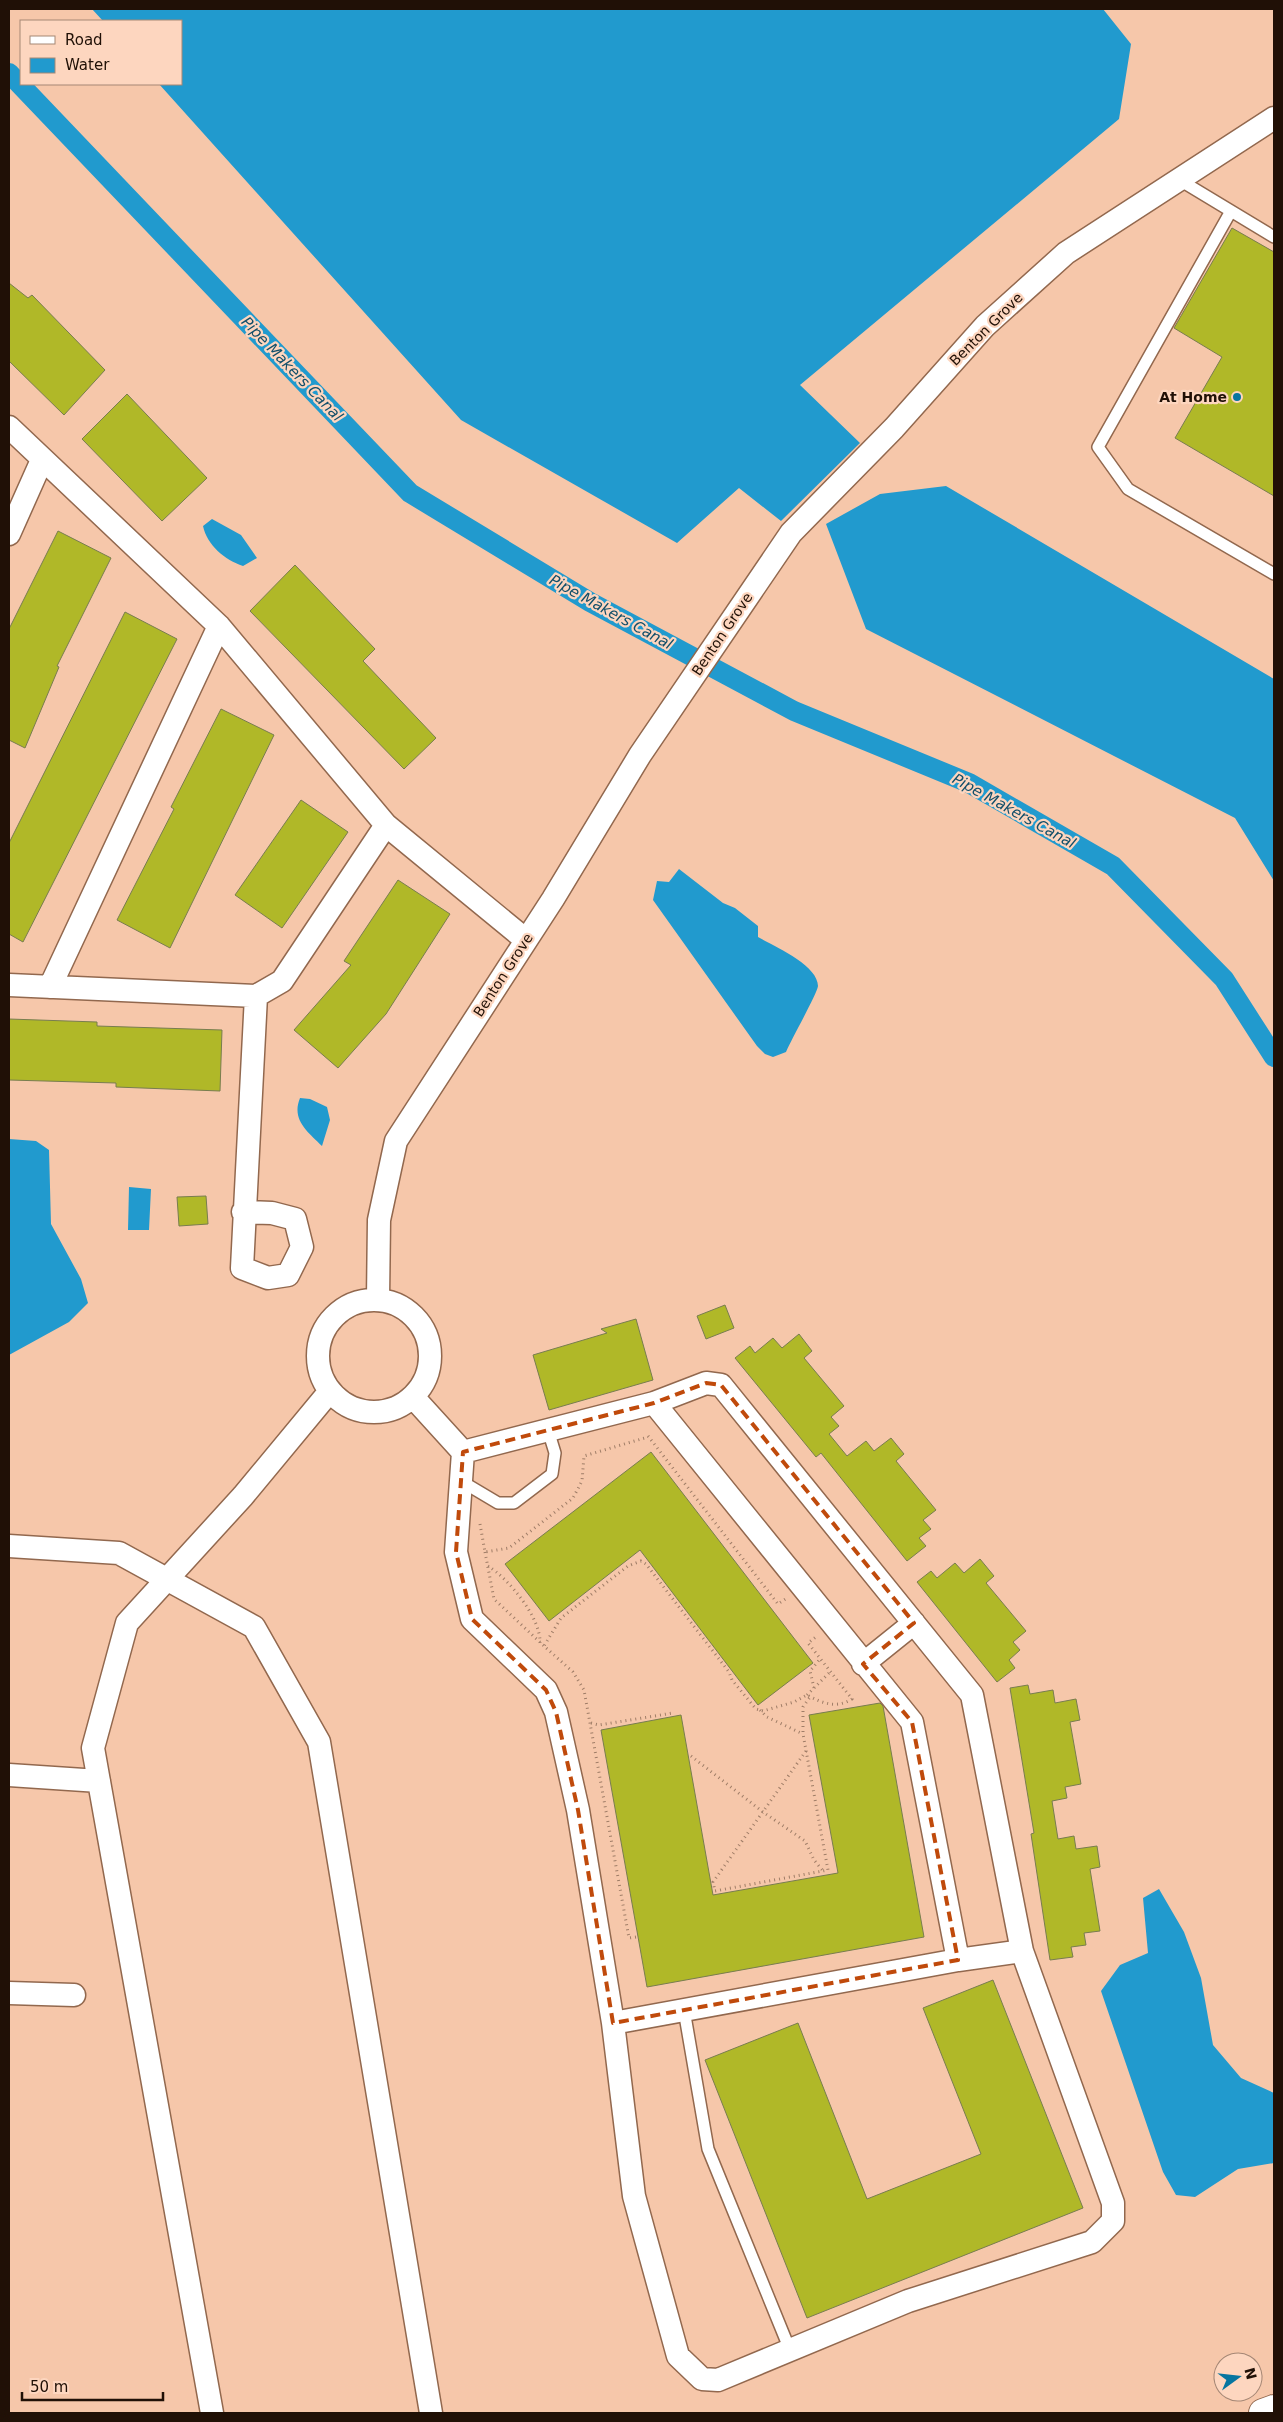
<svg xmlns="http://www.w3.org/2000/svg" width="1283" height="2422" viewBox="0 0 1283 2422" font-family="'DejaVu Sans',sans-serif">
  <rect width="100%" height="100%" fill="#f6c7aa"/>
  <path fill="#219ace" d="M 92,9 L 1103,9 L 1131,44 L 1119,119 L 800,385 L 860,443 L 781,521 L 739,488 L 677,543 L 461,420 L 159,84 L 181,84 L 181,21 L 103,21 Z
    M 946,486 L 1274,679 L 1274,881 L 1235,818 L 866,629 L 826,524 L 880,494 Z
    M 212,519 L 241,535 L 257,558 L 243,566 C 225,560 207,545 203,526 Z
    M 679,869 L 723,903 L 735,908 L 758,926 L 758,937 C 774,946 818,965 818,986 C 817,994 791,1040 786,1052 L 773,1057 L 765,1054 L 757,1046 L 653,900 L 657,881 L 669,882 Z
    M 300,1098 L 310,1099 L 327,1107 L 330,1120 L 322,1146 C 308,1132 291,1120 300,1098 Z
    M 9,1139 L 36,1141 L 49,1150 L 51,1224 L 81,1279 L 88,1303 L 69,1322 L 9,1355 Z
    M 129,1187 L 151,1189 L 149,1230 L 128,1230 Z
    M 1159,1889 L 1184,1932 L 1201,1978 L 1213,2045 L 1241,2078 L 1274,2093 L 1274,2163 L 1238,2169 L 1195,2197 L 1176,2195 L 1163,2172 L 1101,1991 L 1120,1965 L 1148,1953 L 1143,1898 Z"/>
  <g fill="none" stroke-linecap="round" stroke-linejoin="round">
    <path stroke="#219ace" stroke-width="20" d="M 9,73 L 410,493 L 590,602 L 794,711 L 969,783 L 1113,866 L 1224,979 L 1274,1057"/>
  </g>
  <path fill="#b0b828" stroke="#787d4f" d="M 1232,228 L 1274,252 L 1274,496 L 1175,438 L 1222,357 L 1174,328 Z
    M 9,283 L 28,298 L 32,295 L 105,370 L 64,415 L 9,361 Z
    M 127,394 L 207,478 L 162,521 L 82,439 Z
    M 58,531 L 111,558 L 57,666 L 59,667 L 25,748 L 9,740 L 9,629 Z
    M 295,565 L 375,649 L 363,661 L 436,738 L 404,769 L 250,611 Z
    M 125,612 L 177,639 L 23,942 L 9,934 L 9,843 Z
    M 221,709 L 274,735 L 170,948 L 117,920 L 174,809 L 171,807 Z
    M 301,800 L 348,832 L 282,928 L 235,895 Z
    M 398,880 L 450,914 L 386,1014 L 338,1068 L 294,1030 L 351,965 L 344,961 Z
    M 9,1019 L 97,1022 L 97,1026 L 222,1030 L 220,1091 L 116,1087 L 116,1083 L 9,1080 Z
    M 206,1196 L 208,1224 L 179,1226 L 177,1197 Z
    M 725,1305 L 734,1328 L 706,1339 L 697,1316 Z
    M 636,1319 L 653,1380 L 549,1410 L 533,1355 L 607,1333 L 601,1329 Z
    M 799,1334 L 812,1351 L 804,1358 L 844,1406 L 831,1417 L 839,1426 L 829,1434 L 847,1456 L 866,1441 L 874,1451 L 891,1438 L 904,1454 L 896,1461 L 936,1510 L 923,1520 L 931,1529 L 919,1538 L 926,1546 L 907,1561 L 821,1453 L 816,1457 L 735,1358 L 750,1346 L 755,1353 L 773,1338 L 782,1348 Z
    M 651,1452 L 813,1663 L 758,1705 L 640,1550 L 549,1621 L 505,1564 Z
    M 980,1559 L 994,1576 L 986,1583 L 1026,1631 L 1013,1642 L 1020,1650 L 1009,1660 L 1015,1668 L 997,1682 L 917,1582 L 931,1571 L 937,1578 L 955,1563 L 964,1573 Z
    M 1028,1685 L 1030,1694 L 1053,1690 L 1055,1703 L 1076,1699 L 1080,1720 L 1070,1722 L 1081,1784 L 1065,1787 L 1067,1798 L 1052,1801 L 1058,1839 L 1074,1836 L 1076,1849 L 1097,1846 L 1100,1867 L 1090,1869 L 1100,1931 L 1084,1933 L 1086,1945 L 1071,1947 L 1073,1957 L 1050,1960 L 1031,1834 L 1034,1833 L 1010,1688 Z
    M 880,1703 L 883,1706 L 924,1937 L 647,1987 L 601,1730 L 681,1715 L 713,1895 L 838,1873 L 809,1715 Z
    M 993,1980 L 1083,2208 L 807,2318 L 705,2060 L 798,2023 L 867,2199 L 981,2154 L 923,2008 Z"/>
  <g fill="none" stroke-linecap="round" stroke-linejoin="round">
    <g stroke="#92684e" stroke-width="14">
      <path id="lane" d="M 1178,179 L 1274,237
        M 1231,211 L 1098,447 L 1128,489 L 1274,574
        M 461,1481 L 498,1503 L 514,1503 L 552,1474 L 555,1453 L 548,1430
        M 684,2010 L 708,2149 L 790,2350"/>
    </g>
    <g stroke="#92684e" stroke-width="25">
      <path id="street" d="M 9,427 L 219,626 L 386,825 L 526,940
        M 9,534 L 42,460
        M 9,985 L 256,996 L 282,981 L 386,825
        M 50,987 L 219,626
        M 243,1212 L 272,1213 L 295,1219 L 302,1247 L 288,1275 L 268,1278 L 242,1268 L 256,996
        M 378,1299 L 379,1220 L 396,1141 L 553,899 L 640,755 L 791,533 L 894,428 L 985,326 L 1066,253 L 1274,118
        M318 1356a56 56 0 1 1 112 0a56 56 0 1 1-112 0Z
        M 413,1397 L 463,1452 L 654,1403 L 706,1383 L 721,1385 L 972,1695 L 1022,1951 L 1113,2203 L 1113,2221 L 1092,2242 L 908,2301 L 718,2380 L 702,2379 L 678,2356 L 634,2196 L 613,2023 L 578,1810 L 556,1712 L 546,1690 L 472,1619 L 456,1552 L 463,1452
        M 654,1403 L 912,1722 L 958,1960
        M 9,1546 L 119,1553 L 254,1627 L 319,1742 L 431,2413
        M 863,1664 L 914,1623
        M 9,1775 L 99,1781
        M 9,1993 L 74,1995
        M 613,2023 L 958,1960 L 1022,1951
        M 212,2413 L 93,1748 L 127,1623 L 243,1496 L 330,1391"/>
    </g>
    <g stroke="#92684e" stroke-width="30">
      <path id="highway" d="M 1263,2413 L 1274,2409"/>
    </g>
    <path stroke="#9f7d67" stroke-width="3" stroke-dasharray="1 4" stroke-linecap="butt" d="M 648,1436 L 778,1604 L 787,1598
      M 480,1524 L 485,1552 L 509,1548 L 573,1498 L 582,1481 L 584,1456 L 648,1437
      M 485,1552 L 494,1599 L 544,1646
      M 488,1566 C 509,1579 541,1618 540,1643
      M 814,1688 L 810,1671 L 820,1659
      M 807,1695 L 830,1672
      M 760,1710 L 767,1717 L 803,1734
      M 591,1723 L 599,1725 L 673,1713
      M 806,1751 L 713,1882 L 715,1891 L 828,1870 L 803,1734 L 803,1707 L 810,1697
      M 691,1756 L 763,1812 L 805,1841 L 814,1860 L 824,1872
      M 636,1937 L 629,1938 L 584,1690 L 573,1672 L 544,1646 L 561,1618 L 628,1566 L 641,1561 L 646,1564 L 729,1672 L 732,1680 L 756,1709 L 763,1711 L 794,1702 L 807,1695 C 822,1703 836,1709 852,1699 L 808,1643 L 817,1636"/>
    <use href="#lane" stroke="#fff" stroke-width="11"/>
    <use href="#street" stroke="#fff" stroke-width="22"/>
    <use href="#highway" stroke="#fff" stroke-width="28"/>
  </g>
  <path fill="none" stroke="#c04a0b" stroke-width="4" stroke-dasharray="10 6" stroke-linejoin="round" d="M 706,1383 L 721,1385 L 914,1623 L 863,1664 L 912,1722 L 958,1960 L 613,2023 L 578,1810 L 556,1712 L 546,1690 L 472,1619 L 456,1552 L 463,1452 L 654,1403 Z"/>
  <circle fill="#0675a0" stroke="#fdd6bf" stroke-width="2" cx="1237" cy="397" r="5"/>
  <g text-anchor="middle" dominant-baseline="central" stroke-width="4.5" stroke-linejoin="round" paint-order="stroke">
    <g font-size="14" fill="#201006" stroke="#fdd6bf">
      <text transform="translate(986 329) rotate(-45)">Benton Grove</text>
      <text transform="translate(722 634) rotate(-56)">Benton Grove</text>
      <text transform="translate(503 975) rotate(-57)">Benton Grove</text>
    </g>
    <g font-size="14" font-weight="bold" fill="#201006" stroke="#fdd6bf" text-anchor="end">
      <text x="1227" y="397">At Home</text>
    </g>
    <g font-size="15" font-style="italic" fill="#124f6a" stroke="#fdd6bf">
      <text transform="translate(292 369) rotate(46)">Pipe Makers Canal</text>
      <text transform="translate(611 612) rotate(29)">Pipe Makers Canal</text>
      <text transform="translate(1014 811) rotate(29)">Pipe Makers Canal</text>
    </g>
  </g>
  <rect width="1283" height="2422" fill="none" stroke="#201006" stroke-width="20"/>
  <rect x="20" y="20" width="162" height="65" fill="#fdd6bf" stroke="#a58775"/>
  <rect x="30" y="36" width="25" height="8" fill="#ffffff" stroke="#a58775"/>
  <text x="65" y="45" font-size="15" fill="#201006">Road</text>
  <rect x="30" y="58" width="25" height="15" fill="#219ace" stroke="#a58775"/>
  <text x="65" y="70" font-size="15" fill="#201006">Water</text>
  <g transform="translate(1238 2377) rotate(75)"><circle r="24" fill="#fdd6bf" stroke="#a58775"/>
  <path d="M0-4L9 19L0 12L-9 19Z" fill="#0675a0"/>
  <text y="-8" font-size="14" font-weight="bold" text-anchor="middle" fill="#201006">N</text>
  </g>
  <path d="M22 2392v8h141v-8" fill="none" stroke="#201006" stroke-width="2.5"/>
  <text x="30" y="2392" font-size="15" fill="#201006" stroke="#fdd6bf" stroke-width="4" paint-order="stroke">50 m</text>
</svg>
